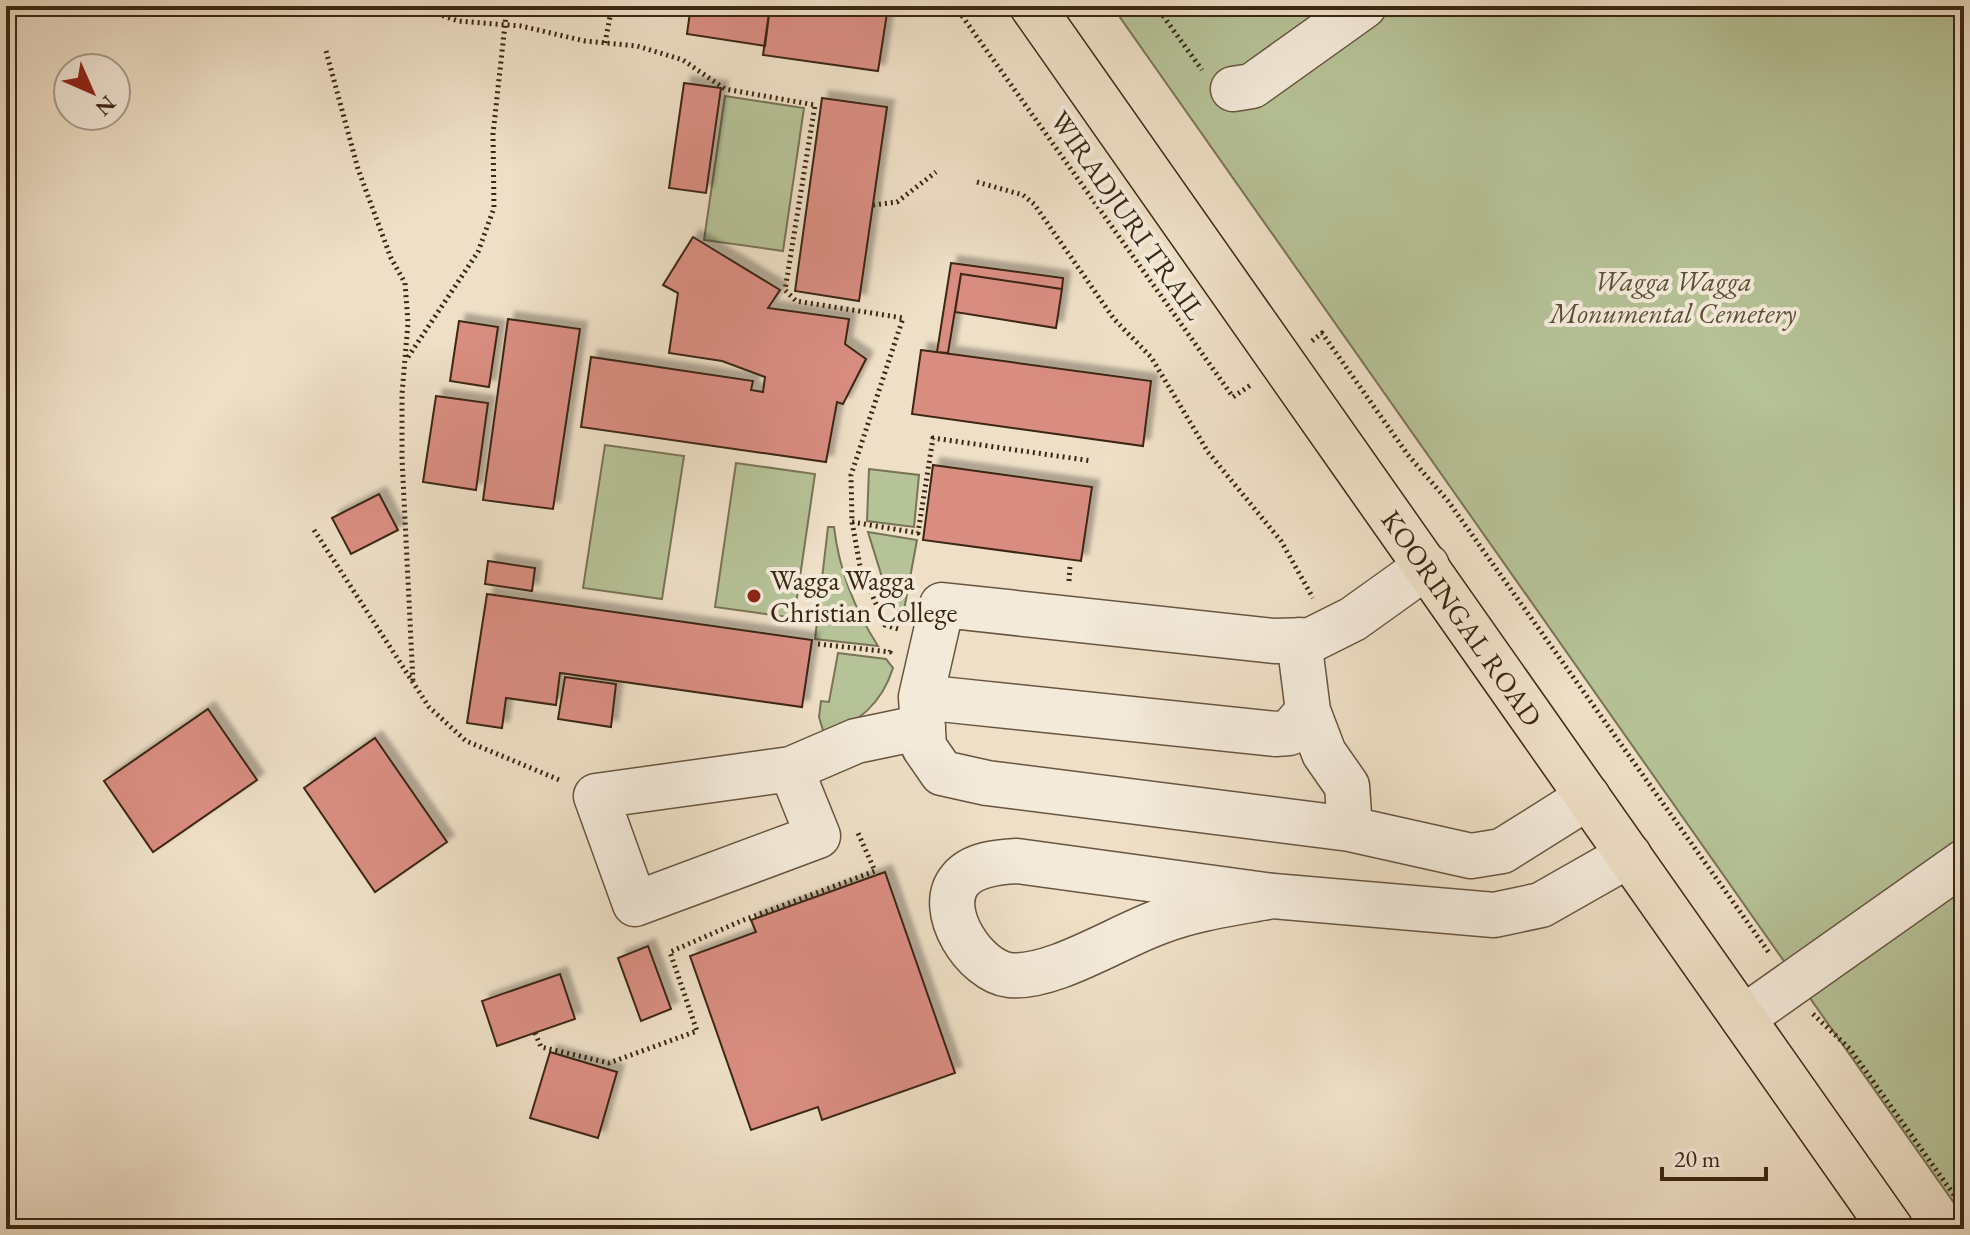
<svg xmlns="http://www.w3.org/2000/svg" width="1970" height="1235" viewBox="0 0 1970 1235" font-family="'EB Garamond',serif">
  <defs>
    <filter id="shadow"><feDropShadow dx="7" dy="-7" stdDeviation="2" flood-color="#0004"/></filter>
  </defs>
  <rect width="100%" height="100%" fill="#eedfc6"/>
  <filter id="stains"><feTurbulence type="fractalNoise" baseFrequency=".0025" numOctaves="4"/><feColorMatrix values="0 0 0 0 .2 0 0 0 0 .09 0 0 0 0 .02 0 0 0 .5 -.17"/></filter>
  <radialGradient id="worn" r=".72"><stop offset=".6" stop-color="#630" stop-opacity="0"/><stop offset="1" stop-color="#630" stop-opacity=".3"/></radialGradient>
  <path fill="#b6c297" stroke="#797455" stroke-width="2" d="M 1112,6 L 1964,6 L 1964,1217 Z
    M 725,96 L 804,108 L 783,251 L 704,240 Z
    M 605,445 L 684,456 L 662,599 L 583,588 Z
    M 736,463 L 815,474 L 794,618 L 715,607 Z
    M 869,469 L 919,475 L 914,527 L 867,521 Z
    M 828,527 L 834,527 C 839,570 855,610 878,646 L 815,639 Z
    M 868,532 L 917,540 L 902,621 L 886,590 Z
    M 838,653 L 886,659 L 893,668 C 881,706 859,720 825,737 L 819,717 L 821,701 L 829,702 Z"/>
  <path fill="#d98d81" stroke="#3c2713" stroke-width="2" filter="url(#shadow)" d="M 666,6 L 736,6 L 736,10 L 769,15 L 765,46 L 687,34 L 690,12 L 665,9 Z
    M 770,6 L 888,7 L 878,71 L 763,55 Z
    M 684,83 L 721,88 L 706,193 L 669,188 Z
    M 822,98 L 887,107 L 859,301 L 795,291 Z
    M 693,237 L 780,290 L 768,308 L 849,319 L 845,344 L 866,359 L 843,404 L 837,402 L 826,462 L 581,427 L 591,357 L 753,381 L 751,390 L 763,392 L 765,377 L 722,361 L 669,353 L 678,293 L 663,285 Z
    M 951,263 L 1063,278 L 1062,289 L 961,274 L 948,353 L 937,352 Z
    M 961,274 L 1062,289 L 1056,328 L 955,312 Z
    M 508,319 L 580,329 L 553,509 L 483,500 Z
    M 459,321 L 498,327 L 489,387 L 450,381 Z
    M 921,350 L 1151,381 L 1143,446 L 912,414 Z
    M 436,396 L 488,403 L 476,490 L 423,482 Z
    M 933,465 L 1092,487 L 1081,561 L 923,540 Z
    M 379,494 L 398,530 L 351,554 L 332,518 Z
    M 488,561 L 535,568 L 532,591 L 485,584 Z
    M 487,594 L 812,640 L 802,707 L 560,673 L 556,705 L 506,698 L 502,728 L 467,723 Z
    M 565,677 L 616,684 L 611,727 L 558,719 Z
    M 208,709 L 257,780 L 153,852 L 104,781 Z
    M 375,738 L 447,842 L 375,892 L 304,788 Z
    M 885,872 L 955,1073 L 822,1120 L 818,1107 L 751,1130 L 690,956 L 756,932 L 751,920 Z
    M 648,946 L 671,1009 L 641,1021 L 618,958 Z
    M 560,974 L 575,1019 L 497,1046 L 482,1001 Z
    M 550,1052 L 617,1072 L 598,1138 L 530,1118 Z"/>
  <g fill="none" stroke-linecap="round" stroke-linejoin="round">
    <g stroke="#685540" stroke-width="47">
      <path id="minor" d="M 1233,89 L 1252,86 L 1364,6
        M 1427,566 L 1353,619 L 1311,640 L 1274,641 L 942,605 L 921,697 L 924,747 L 942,773 L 987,783 L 1350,829 L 1471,856 L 1502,851 L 1588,797
        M 1299,640 L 1308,711 L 1324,753 L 1347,786 L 1350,829
        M 921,697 L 1275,734 L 1289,733 L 1308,711
        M 791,769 L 596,796 L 635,904 L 818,836 L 791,769 L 856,741 L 923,727
        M 1273,896 C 1235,903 1195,908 1159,922 C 1119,936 1051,980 1009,975 C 975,971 935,910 960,880 C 973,864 998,862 1017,861 L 1273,896 L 1494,915 L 1541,905 L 1629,855
        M 1743,1018 L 1964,862"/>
    </g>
    <g stroke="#3c2713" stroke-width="47">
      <g id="major">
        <path id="s1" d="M 1032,6 L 1891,1229"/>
      </g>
    </g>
    <path stroke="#3c2713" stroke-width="5" stroke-dasharray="2 4" stroke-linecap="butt" d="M 435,6 L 444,16 L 458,21 L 521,26 L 585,41 L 637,46 L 683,60 L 725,89 L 815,105 L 785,290 L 796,301 L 903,318 L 851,475 L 852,522 L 860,566 L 885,625 L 898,629
      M 955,6 L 1233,397 L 1252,384
      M 1156,6 L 1202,70
      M 605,43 L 612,6
      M 326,51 L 358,169 L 391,258 L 405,283 L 408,323 L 402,394 L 402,458 L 413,682
      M 977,182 L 1023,195 L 1034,204 L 1114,319 L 1151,357 L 1208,452 L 1281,541 L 1313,598
      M 873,205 L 897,202 L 936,172
      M 1312,341 L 1322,333 L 1408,455 L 1448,501 L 1770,954
      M 408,357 L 478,252 L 494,208 L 493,134 L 507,6
      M 852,522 L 918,533 L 933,438 L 1092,461
      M 314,530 L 429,707 L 466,741 L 562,781
      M 1069,581 L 1070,566
      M 818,644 L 890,652 L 891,649
      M 1813,1014 L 1850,1049 L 1964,1209
      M 535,1033 L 541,1047 L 609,1063 L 697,1031 L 670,952 L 741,921 L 875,871 L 858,833"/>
    <use href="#minor" stroke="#f4eada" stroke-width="44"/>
    <use href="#major" stroke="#eedfc6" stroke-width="44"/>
  </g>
  <circle fill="#8f2418" stroke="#f4eada" stroke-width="3" cx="754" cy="596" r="8"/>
  <g text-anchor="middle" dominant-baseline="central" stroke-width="8" stroke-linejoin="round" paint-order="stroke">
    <g font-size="28" fill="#3c2713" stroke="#f4eada">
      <text transform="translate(1128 215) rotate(55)">WIRADJURI TRAIL</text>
      <text stroke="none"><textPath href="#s1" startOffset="748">KOORINGAL ROAD</textPath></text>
    </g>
    <g font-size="28" font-style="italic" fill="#5a4e34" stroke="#f4eada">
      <text x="1673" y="281">Wagga Wagga<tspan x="1673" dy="32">Monumental Cemetery</tspan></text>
    </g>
    <g font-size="28" fill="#3c2713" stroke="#f4eada" text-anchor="start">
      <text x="770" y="580">Wagga Wagga<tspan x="770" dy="32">Christian College</tspan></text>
    </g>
  </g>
  <rect width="1970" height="1235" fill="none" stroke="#eedfc6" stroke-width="32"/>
  <rect x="8" y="8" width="1954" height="1219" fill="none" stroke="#3c2713" stroke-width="4"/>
  <rect x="16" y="16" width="1938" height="1203" fill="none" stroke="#3c2713" stroke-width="2"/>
  <g transform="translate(92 92) rotate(135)"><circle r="38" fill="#f4eada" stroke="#aa9c8a" stroke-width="2"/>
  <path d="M0-6L14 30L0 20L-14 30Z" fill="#8f2418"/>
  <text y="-12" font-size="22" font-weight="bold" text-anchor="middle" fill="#3c2713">N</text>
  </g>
  <path d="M1662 1167v12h104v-12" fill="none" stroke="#3c2713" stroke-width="4"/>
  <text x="1674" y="1167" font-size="24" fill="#3c2713" stroke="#f4eada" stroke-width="6" paint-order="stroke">20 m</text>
  <rect width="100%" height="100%" filter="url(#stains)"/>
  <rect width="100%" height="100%" fill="url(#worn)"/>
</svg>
